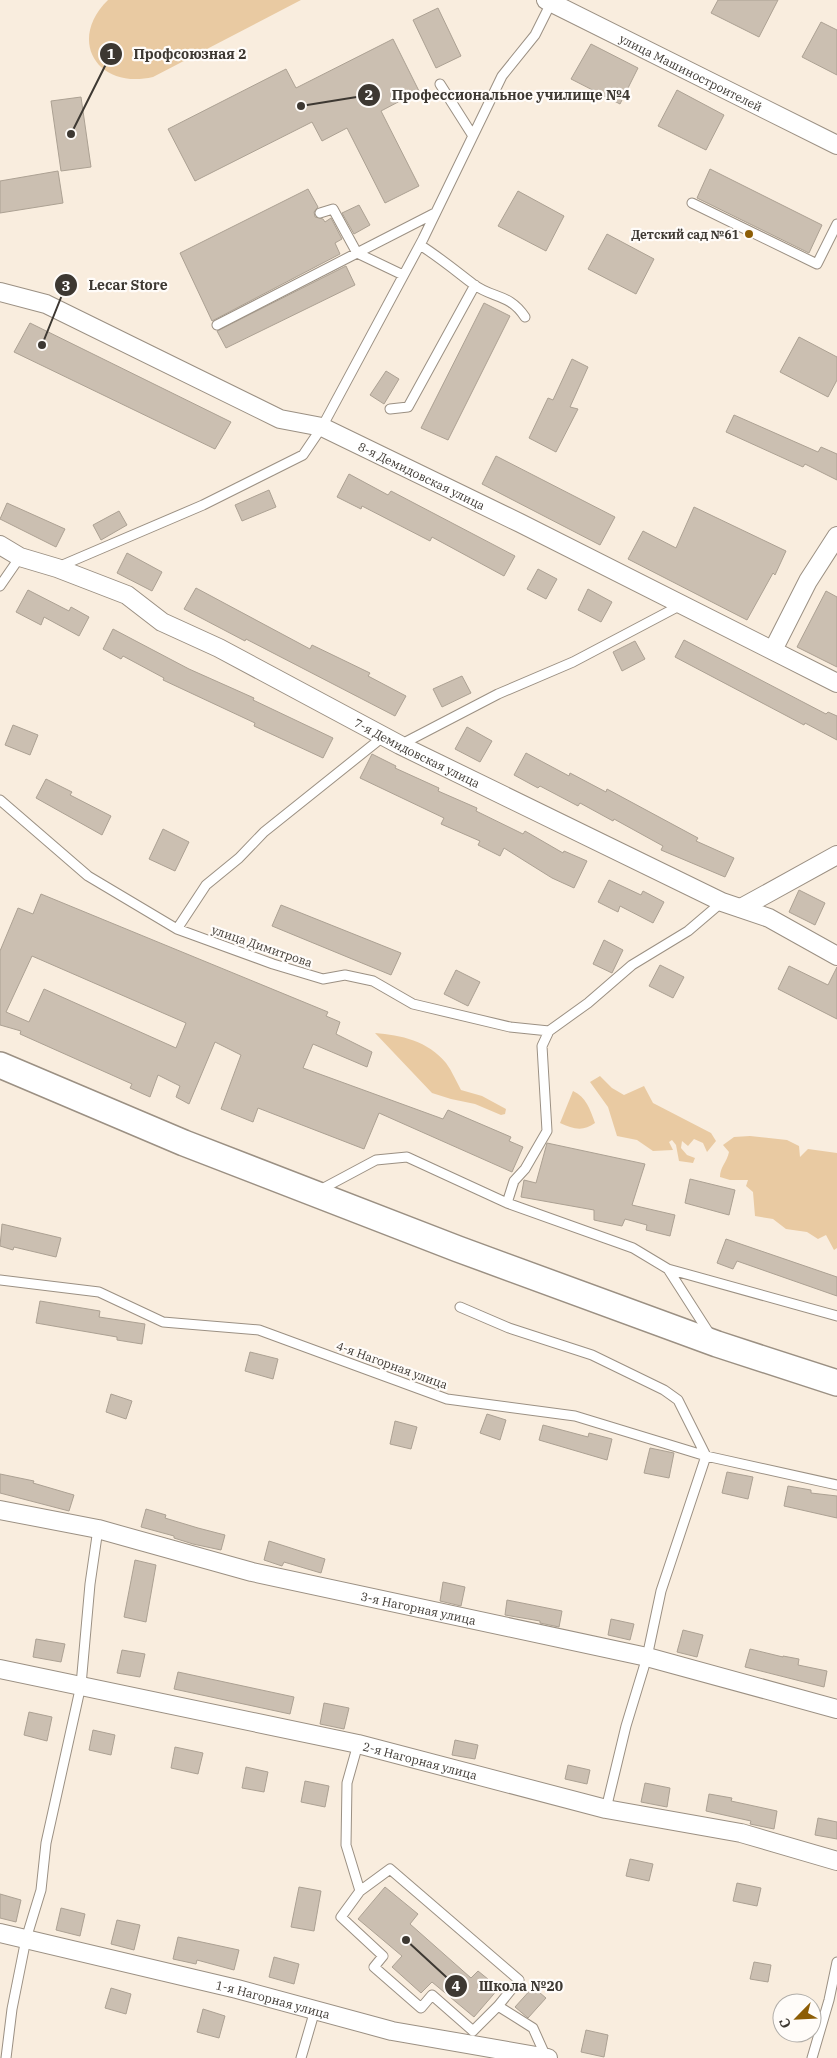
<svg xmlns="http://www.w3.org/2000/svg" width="837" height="2058" viewBox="0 0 837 2058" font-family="'IBM Plex Serif',serif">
  <rect width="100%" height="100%" fill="#f9edde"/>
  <path fill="#e9caa2" d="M 108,0 L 301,0 L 153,77 C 97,90 67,40 108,0 Z
    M 375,1033 C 401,1035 428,1041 446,1063 C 452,1071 456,1081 461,1090 L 482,1096 L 506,1109 L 505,1114 L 501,1115 L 475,1104 L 451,1099 L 432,1093 Z
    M 600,1076 L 612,1088 L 624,1095 L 644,1086 L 653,1103 L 711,1133 L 716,1141 L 707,1152 L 703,1143 L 694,1139 L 688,1146 L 682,1141 L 681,1148 L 687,1155 L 695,1158 L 693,1163 L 679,1161 L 676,1145 L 672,1140 L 669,1142 L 673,1150 L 653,1151 L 637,1140 L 617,1136 L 608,1107 L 590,1082 Z
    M 573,1091 C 586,1097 590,1109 595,1123 C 583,1132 573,1129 560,1123 Z
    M 750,1136 L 787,1140 L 799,1146 L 800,1157 L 808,1149 L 837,1153 L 837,1248 L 834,1250 L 826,1235 L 818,1239 L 807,1232 L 786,1229 L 773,1219 L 755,1216 L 753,1192 L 746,1186 L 748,1180 L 730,1180 L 720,1177 C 720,1167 727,1162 729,1152 L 723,1145 L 734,1137 Z"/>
  <path fill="#cbbfb1" stroke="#aca193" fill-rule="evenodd" d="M 718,0 L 778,0 L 759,37 L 711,13 Z
    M 438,8 L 461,56 L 436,68 L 413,20 Z
    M 821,22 L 837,30 L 837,75 L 802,57 Z
    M 393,39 L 419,91 L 381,111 L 419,186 L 385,203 L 347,128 L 322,141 L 312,122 L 195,181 L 168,129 L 286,69 L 296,88 Z
    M 591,44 L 638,68 L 620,104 L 571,79 Z
    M 677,90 L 724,115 L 706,150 L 658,126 Z
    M 81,97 L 91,167 L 61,171 L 51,101 Z
    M 710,169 L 822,225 L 809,253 L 697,198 Z
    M 58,171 L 63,203 L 0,213 L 0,181 Z
    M 308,189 L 318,207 L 314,212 L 315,217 L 323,219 L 325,222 L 331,218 L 342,239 L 335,243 L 340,254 L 212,321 L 180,253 Z
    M 518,191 L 564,216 L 546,251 L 498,226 Z
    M 359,205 L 370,225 L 354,234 L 342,213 Z
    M 607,234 L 654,259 L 636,294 L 588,269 Z
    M 346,266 L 355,285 L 226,348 L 217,331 Z
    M 484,303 L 510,316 L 448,440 L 421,428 Z
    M 30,323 L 231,422 L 215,449 L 14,352 Z
    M 799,337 L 837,357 L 837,380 L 828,397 L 780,372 Z
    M 572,359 L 588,367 L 570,407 L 578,409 L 556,452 L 529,438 L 548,398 L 553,400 Z
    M 386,371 L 399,379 L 384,404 L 370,395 Z
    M 734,415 L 818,452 L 821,447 L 837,454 L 837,480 L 805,464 L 803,467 L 726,432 Z
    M 496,456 L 615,517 L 600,545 L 482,484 Z
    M 349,474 L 388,495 L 391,491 L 515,556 L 504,576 L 432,537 L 430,541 L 362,506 L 361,509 L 337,497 Z
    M 269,490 L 276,507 L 242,521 L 235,505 Z
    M 7,503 L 65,529 L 56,547 L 0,519 Z
    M 694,507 L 786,551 L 775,575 L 773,573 L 747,620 L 628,559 L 643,531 L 676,548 Z
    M 119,511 L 127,525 L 101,540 L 93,525 Z
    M 127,553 L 162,572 L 152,591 L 117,573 Z
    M 538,569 L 557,579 L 546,599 L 527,589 Z
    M 196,588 L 310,649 L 312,645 L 370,673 L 368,676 L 406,696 L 395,716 L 246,639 L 245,641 L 184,609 Z
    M 588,589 L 612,602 L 601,622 L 578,610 Z
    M 28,590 L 69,611 L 71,607 L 89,617 L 79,636 L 44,617 L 41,625 L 16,612 Z
    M 826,591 L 837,597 L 837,667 L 797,647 Z
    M 113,629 L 189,669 L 254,698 L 253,700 L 333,738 L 323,758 L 254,726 L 255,723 L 163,680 L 164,678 L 123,656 L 121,659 L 103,649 Z
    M 684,640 L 826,714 L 828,712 L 837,716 L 837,740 L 805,723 L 804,725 L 675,657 Z
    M 635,641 L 645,659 L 622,671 L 613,652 Z
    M 462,676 L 471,693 L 442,707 L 433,689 Z
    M 13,725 L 38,735 L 30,755 L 5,745 Z
    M 467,727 L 492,741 L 480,762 L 455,749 Z
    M 526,753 L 569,776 L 570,773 L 606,792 L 607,789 L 698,838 L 696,841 L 734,858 L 725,877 L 661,850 L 663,846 L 614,819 L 613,821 L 580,803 L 578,806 L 540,786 L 538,788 L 514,775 Z
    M 372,754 L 396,766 L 395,768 L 439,788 L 438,791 L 477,808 L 476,811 L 523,834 L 525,831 L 563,853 L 564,851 L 587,861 L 574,888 L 552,878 L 504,848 L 500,856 L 478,845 L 480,841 L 441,824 L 444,818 L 360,778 Z
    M 46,779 L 72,792 L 70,795 L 111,816 L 102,835 L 36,798 Z
    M 163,829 L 189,842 L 175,871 L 149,859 Z
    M 609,880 L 641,895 L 643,891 L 664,902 L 653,923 L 620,906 L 618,912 L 598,902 Z
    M 799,890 L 825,903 L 815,925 L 789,912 Z
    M 41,894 L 328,1012 L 326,1016 L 340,1022 L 336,1034 L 372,1052 L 367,1067 L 313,1044 L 303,1068 L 443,1119 L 448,1110 L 511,1137 L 509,1141 L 523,1147 L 512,1172 L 379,1113 L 364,1149 L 258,1108 L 253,1122 L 221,1109 L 241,1055 L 215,1042 L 189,1104 L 176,1097 L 180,1086 L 158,1075 L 150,1097 L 130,1088 L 132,1084 L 20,1034 L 21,1031 L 0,1025 L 0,951 L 18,908 L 33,914 ZM 32,956 L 186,1023 L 176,1048 L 44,989 L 29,1022 L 6,1012 Z
    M 281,905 L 401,953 L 391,975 L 272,926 Z
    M 604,940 L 623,950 L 612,973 L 593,964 Z
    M 660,965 L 684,977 L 673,998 L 649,986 Z
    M 789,966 L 828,985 L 837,967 L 837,1019 L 778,989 Z
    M 456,970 L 480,982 L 468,1006 L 444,994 Z
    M 547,1143 L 645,1164 L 632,1205 L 675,1215 L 670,1236 L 646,1230 L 647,1225 L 625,1219 L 622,1226 L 594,1220 L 594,1210 L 521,1197 L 524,1180 L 536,1183 Z
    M 690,1179 L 735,1190 L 729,1215 L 685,1203 Z
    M 2,1224 L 61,1238 L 56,1257 L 14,1247 L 13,1250 L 0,1246 Z
    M 726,1239 L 837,1277 L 837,1296 L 737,1261 L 733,1269 L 717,1263 Z
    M 40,1301 L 100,1311 L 99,1317 L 145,1324 L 142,1344 L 117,1340 L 117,1337 L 36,1323 Z
    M 250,1352 L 278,1359 L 273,1379 L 245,1371 Z
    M 111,1394 L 132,1401 L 126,1419 L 106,1412 Z
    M 487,1414 L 506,1420 L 500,1440 L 480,1433 Z
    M 395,1421 L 417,1427 L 411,1449 L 390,1444 Z
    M 543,1425 L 588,1437 L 589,1433 L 612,1439 L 607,1460 L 539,1440 Z
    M 650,1448 L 674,1453 L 669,1478 L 644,1473 Z
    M 727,1472 L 753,1477 L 748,1499 L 722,1493 Z
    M 0,1474 L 34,1481 L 33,1483 L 74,1495 L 69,1511 L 0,1493 Z
    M 788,1486 L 811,1490 L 811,1493 L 837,1496 L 837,1518 L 784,1506 Z
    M 146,1509 L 166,1515 L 165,1518 L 198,1528 L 225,1535 L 221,1550 L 193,1544 L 174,1538 L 174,1536 L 141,1527 Z
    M 269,1541 L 325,1559 L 321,1573 L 284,1562 L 282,1566 L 264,1560 Z
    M 135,1560 L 156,1565 L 146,1622 L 124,1617 Z
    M 443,1582 L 465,1587 L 461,1606 L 440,1601 Z
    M 507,1600 L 562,1611 L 559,1627 L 540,1623 L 540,1621 L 505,1615 Z
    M 611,1619 L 634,1624 L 630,1640 L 608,1635 Z
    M 683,1630 L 703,1635 L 697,1657 L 677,1652 Z
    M 36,1639 L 65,1644 L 61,1662 L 33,1657 Z
    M 750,1649 L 783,1657 L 783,1656 L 799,1659 L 798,1665 L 827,1671 L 824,1687 L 745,1667 Z
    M 122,1650 L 145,1654 L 140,1677 L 117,1673 Z
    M 178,1672 L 294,1697 L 290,1714 L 174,1689 Z
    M 324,1703 L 349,1708 L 344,1729 L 320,1724 Z
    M 29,1712 L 52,1717 L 47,1741 L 24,1735 Z
    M 93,1730 L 115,1735 L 111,1755 L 89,1750 Z
    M 455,1740 L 478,1745 L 475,1759 L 452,1755 Z
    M 175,1747 L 203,1753 L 198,1774 L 171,1768 Z
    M 568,1765 L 590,1770 L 587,1784 L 565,1779 Z
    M 246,1767 L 268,1772 L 264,1792 L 242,1788 Z
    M 305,1781 L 329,1786 L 325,1807 L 301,1802 Z
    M 645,1783 L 670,1788 L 667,1807 L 641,1802 Z
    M 709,1794 L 732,1798 L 731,1801 L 777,1811 L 774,1829 L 750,1824 L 751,1821 L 706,1811 Z
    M 818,1818 L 837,1822 L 837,1839 L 815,1835 Z
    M 630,1859 L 653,1864 L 649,1881 L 626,1876 Z
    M 737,1883 L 761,1888 L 757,1906 L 733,1901 Z
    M 299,1887 L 321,1891 L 314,1931 L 291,1927 Z
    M 385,1887 L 418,1914 L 410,1924 L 471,1978 L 478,1971 L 499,1988 L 474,2017 L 432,1982 L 421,1993 L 392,1967 L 402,1956 L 358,1919 Z
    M 0,1894 L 21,1900 L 16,1922 L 0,1918 Z
    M 61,1908 L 85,1914 L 80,1936 L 56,1930 Z
    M 117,1920 L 140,1925 L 134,1950 L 111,1944 Z
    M 178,1937 L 239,1950 L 234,1970 L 197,1960 L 196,1964 L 173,1959 Z
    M 274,1957 L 299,1964 L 294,1984 L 269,1977 Z
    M 754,1962 L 771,1965 L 768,1982 L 750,1979 Z
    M 533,1987 L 546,1998 L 528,2018 L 515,2007 Z
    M 111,1988 L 131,1994 L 126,2014 L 105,2008 Z
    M 203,2009 L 225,2016 L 219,2038 L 197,2032 Z
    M 586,2030 L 608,2035 L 604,2057 L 581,2052 Z"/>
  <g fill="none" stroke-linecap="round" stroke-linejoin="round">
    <g stroke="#9b9083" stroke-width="11">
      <path id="service" d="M 440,84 L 473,136
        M 692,203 L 817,264 L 837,224
        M 320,213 L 333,209 L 357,253 L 435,213
        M 420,245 C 439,257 456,271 473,284 C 493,299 509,293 525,317
        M 217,325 L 357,253 L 403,275
        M 390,409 L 408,407 L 475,285
        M 58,567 L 203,505 L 303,455 L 322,427 L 423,239 L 502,76 L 535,35 L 551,3
        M 0,586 L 20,557
        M 400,745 L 498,694 L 573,662 L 681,605
        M 0,800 L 88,876 L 177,929 L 273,964 L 323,979 L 345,975 L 373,981 L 413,1004 L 510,1027 L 549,1031
        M 177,929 L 206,885 L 239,858 L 264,832 L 384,736
        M 318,1191 L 376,1160 L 407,1157 L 507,1203
        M 668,1269 L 837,1316
        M 0,1280 L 99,1292 L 163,1322 L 259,1330 L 447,1399 L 575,1416 L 706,1456 L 837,1485
        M 460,1307 L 509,1328 L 592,1355 L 664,1390 L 678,1400 L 706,1456 L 661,1591 L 647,1657 L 626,1726 L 606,1809
        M 711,1336 L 668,1269 L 633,1248 L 507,1203 L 514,1181 L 525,1169 L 547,1131 L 542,1046 L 549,1031 L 588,1003 L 632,965 L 688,931 L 722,902
        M 358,1744 L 347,1783 L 346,1845 L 360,1891 L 341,1917 L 383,1956 L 374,1967 L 421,2008 L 432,1995 L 473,2031 L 498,2006 L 533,2028 L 546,2057
        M 360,1891 L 390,1869 L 519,1980 L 498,2006
        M 6,2058 L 12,2009 L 26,1939 L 41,1890 L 46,1843 L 81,1685 L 90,1584 L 98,1529
        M 301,2058 L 315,2010
        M 812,2058 L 829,2000 L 837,1962"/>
    </g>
    <g stroke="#9b9083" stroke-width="20">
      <g id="minor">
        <path id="s1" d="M 546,0 L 837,145"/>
        <path id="s2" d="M 0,292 L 46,304 L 280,419 L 322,427 L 520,523 L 837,683"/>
        <path id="s3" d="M 0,545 L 20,557 L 57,568 L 127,595 L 162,622 L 219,648 L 400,745 L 722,902 L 769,918 L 837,956"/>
        <path d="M 773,650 L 808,581 L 837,536"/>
        <path d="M 741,908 L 837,855"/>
        <path id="s4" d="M 0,1510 L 98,1529 L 252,1572 L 647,1657 L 837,1709"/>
        <path id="s5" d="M 0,1669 L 358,1744 L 606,1809 L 741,1833 L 837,1861"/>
        <path id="s6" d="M 0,1933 L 237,1989 L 392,2031 L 548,2058"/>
      </g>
    </g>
    <g stroke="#9b9083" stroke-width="28">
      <path id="secondary" d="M 0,1065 L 184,1143 L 458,1249 L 717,1344 L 837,1383"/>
    </g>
    <use href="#service" stroke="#fff" stroke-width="9"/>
    <use href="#minor" stroke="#fff" stroke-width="18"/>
    <use href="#secondary" stroke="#fff" stroke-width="25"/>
  </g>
  <circle fill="#8d5d05" stroke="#fffcf9" stroke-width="2" cx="749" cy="234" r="5"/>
  <g text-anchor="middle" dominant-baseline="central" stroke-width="4.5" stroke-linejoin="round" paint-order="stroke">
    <g font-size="12" fill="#3d3832" stroke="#fffcf9">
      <text stroke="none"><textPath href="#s1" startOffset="162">улица Машиностроителей</textPath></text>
      <text stroke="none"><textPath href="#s2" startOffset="462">8-я Демидовская улица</textPath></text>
      <text stroke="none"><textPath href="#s3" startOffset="468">7-я Демидовская улица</textPath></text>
      <text transform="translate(262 946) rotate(19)">улица Димитрова</text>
      <text transform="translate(392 1365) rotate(20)">4-я Нагорная улица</text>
      <text stroke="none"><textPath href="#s4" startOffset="430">3-я Нагорная улица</textPath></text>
      <text stroke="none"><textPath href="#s5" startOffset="430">2-я Нагорная улица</textPath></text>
      <text stroke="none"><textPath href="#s6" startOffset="281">1-я Нагорная улица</textPath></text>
    </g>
    <g font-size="12" font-weight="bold" fill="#3d3832" stroke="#fffcf9" text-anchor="end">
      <text x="739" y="234">Детский сад №61</text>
    </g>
  </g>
  <path fill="none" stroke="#3d3832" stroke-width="2" d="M71 134L111 54M301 106L369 95M42 345L66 285M406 1940L456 1986"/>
  <g fill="#3d3832" stroke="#fffcf9" stroke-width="2">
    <circle cx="71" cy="134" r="5"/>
    <circle cx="301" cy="106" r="5"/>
    <circle cx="42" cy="345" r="5"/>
    <circle cx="406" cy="1940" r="5"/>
    <circle cx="111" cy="54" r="12"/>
    <circle cx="369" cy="95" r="12"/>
    <circle cx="66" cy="285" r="12"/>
    <circle cx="456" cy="1986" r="12"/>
  </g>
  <g font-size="15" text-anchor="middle" font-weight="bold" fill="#fff">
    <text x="111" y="59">1</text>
    <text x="369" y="100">2</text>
    <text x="66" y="291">3</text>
    <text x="456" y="1991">4</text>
  </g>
  <g font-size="14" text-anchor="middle" font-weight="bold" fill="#3d3832" stroke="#fffcf9" stroke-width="4.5" stroke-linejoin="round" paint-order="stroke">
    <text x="190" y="59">Профсоюзная 2</text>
    <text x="511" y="100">Профессиональное училище №4</text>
    <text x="128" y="290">Lecar Store</text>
    <text x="521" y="1991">Школа №20</text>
  </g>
  <g transform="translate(797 2018) rotate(246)"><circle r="24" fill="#fffcf9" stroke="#b1aea9"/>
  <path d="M0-4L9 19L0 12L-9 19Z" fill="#8d5d05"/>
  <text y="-8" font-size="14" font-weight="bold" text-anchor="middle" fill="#3d3832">С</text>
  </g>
</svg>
